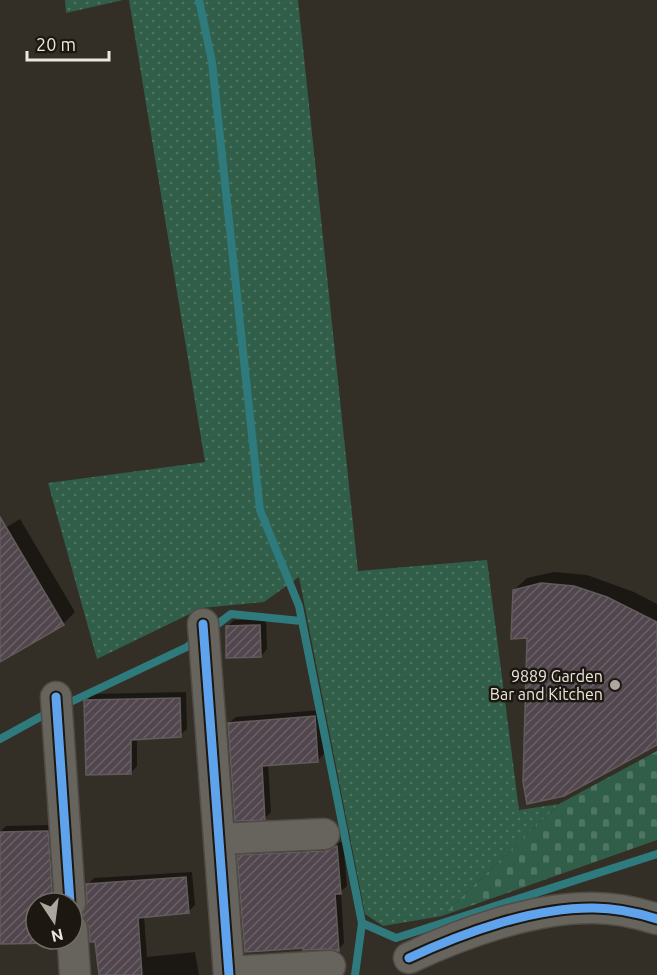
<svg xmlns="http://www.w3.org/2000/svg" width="657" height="975" viewBox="0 0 657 975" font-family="Ubuntu,sans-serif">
  <defs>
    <pattern id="grass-dots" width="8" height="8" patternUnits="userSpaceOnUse" patternTransform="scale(1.5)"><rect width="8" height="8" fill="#305e49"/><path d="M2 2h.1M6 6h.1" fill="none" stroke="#4e7563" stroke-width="1.8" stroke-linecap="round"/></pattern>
    <pattern id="cemetery-stones" width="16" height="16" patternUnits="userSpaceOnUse" patternTransform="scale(1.5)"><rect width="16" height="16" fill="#305e49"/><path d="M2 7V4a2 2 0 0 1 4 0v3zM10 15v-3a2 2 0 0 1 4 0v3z" fill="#4e7563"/></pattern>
    <pattern id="building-hatch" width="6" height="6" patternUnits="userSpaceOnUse" patternTransform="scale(1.5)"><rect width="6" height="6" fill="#51464d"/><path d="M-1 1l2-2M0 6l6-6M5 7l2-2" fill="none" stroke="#6a6166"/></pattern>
  </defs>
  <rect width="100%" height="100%" fill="#332e26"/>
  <path fill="url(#grass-dots)" d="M 65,0 L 123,0 L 66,13 Z
    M 129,0 L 298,0 L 358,571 L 487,560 L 519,810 L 559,804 L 442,916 L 383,926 L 365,914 L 299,577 L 264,602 L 202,608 L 97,659 L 48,483 L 205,462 Z"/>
  <path fill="url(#cemetery-stones)" d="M 657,751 L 657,840 L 442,916 L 559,804 Z"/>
  <path fill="#0007" d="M 20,519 L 75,612 L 63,624 L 0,661 L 0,531 Z
    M 554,572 L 587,575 L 634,592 L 657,604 L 657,743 L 528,637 L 514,590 L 527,578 Z
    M 234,620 L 266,620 L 267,649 L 261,656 L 227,627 Z
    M 186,692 L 187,729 L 180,735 L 137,738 L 137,766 L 131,773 L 86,701 L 92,694 Z
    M 321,710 L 324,754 L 318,760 L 268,764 L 271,812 L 265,818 L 229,723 L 236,717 Z
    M 54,825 L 62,903 L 36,903 L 36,939 L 57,939 L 55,941 L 0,943 L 0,832 L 6,826 Z
    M 343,841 L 347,886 L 341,891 L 344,943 L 338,950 L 329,947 L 246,951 L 239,856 L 245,849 L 333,845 Z
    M 192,872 L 195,905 L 188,912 L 144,916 L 147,957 L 195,952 L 199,975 L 100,975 L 88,885 L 94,878 Z"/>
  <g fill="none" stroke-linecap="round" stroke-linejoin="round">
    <path stroke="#2e7a7d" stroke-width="8" d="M 199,0 L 212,62 L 260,510 L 299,606 L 362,923 L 396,938 L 657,854
      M 211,629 L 231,614 L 301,621
      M 62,706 L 187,647 L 198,638
      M 0,739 L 51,711
      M 355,975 L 362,923"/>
  </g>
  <path fill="url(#building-hatch)" stroke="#615c5b" stroke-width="1.5" d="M 0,517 L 64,625 L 0,662 Z
    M 541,583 L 574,586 L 607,597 L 657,622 L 657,745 L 564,796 L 527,804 L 523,782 L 527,638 L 511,639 L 513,590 Z
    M 260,625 L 261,657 L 226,658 L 226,626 Z
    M 180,698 L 181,737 L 131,740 L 131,774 L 86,775 L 84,700 Z
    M 315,716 L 318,762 L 262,766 L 265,820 L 235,821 L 228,723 Z
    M 48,831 L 53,903 L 36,903 L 36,939 L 55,939 L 56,943 L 0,944 L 0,832 Z
    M 337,846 L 341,894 L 335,894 L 339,951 L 329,949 L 303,950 L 303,948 L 245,952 L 237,855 L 325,851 Z
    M 186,877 L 189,913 L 138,918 L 142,975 L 99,975 L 95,942 L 90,942 L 89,927 L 82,915 L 87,902 L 86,884 Z"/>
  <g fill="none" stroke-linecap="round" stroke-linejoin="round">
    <g stroke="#504c45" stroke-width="33">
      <path id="street" d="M 203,624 L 229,975
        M 56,697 L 70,903
        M 219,839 L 324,834
        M 72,929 L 75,975
        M 409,958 C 462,933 534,907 594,908 C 614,908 638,913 657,919
        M 229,972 L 330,966"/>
    </g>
    <use href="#street" stroke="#67645d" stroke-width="30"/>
    <g stroke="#1c1811" stroke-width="13">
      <path id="cycleway" d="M 203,624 L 229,975
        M 56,697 L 70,903
        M 409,958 C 462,933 534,907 594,908 C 614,908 638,913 657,919"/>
    </g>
    <use href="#cycleway" stroke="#60a3ed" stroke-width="9"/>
  </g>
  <circle fill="#aca69e" stroke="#1c1811" stroke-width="2" cx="615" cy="685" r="6"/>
  <g text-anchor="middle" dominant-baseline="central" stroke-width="5" stroke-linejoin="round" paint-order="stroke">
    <g font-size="16" fill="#ede7de" stroke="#1c1811" text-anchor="end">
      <text x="603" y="676">9889 Garden<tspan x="603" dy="18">Bar and Kitchen</tspan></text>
    </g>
  </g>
  <g transform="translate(54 921) rotate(167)"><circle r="28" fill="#1c1811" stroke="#706b63" stroke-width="1.5"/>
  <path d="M0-4.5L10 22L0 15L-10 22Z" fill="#aca69e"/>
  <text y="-9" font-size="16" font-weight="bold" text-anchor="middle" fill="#ede7de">N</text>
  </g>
  <path d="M27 51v9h82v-9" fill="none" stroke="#ede7de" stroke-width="3"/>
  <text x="36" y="51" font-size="18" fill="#ede7de" stroke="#1c1811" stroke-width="4.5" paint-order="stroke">20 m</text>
</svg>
